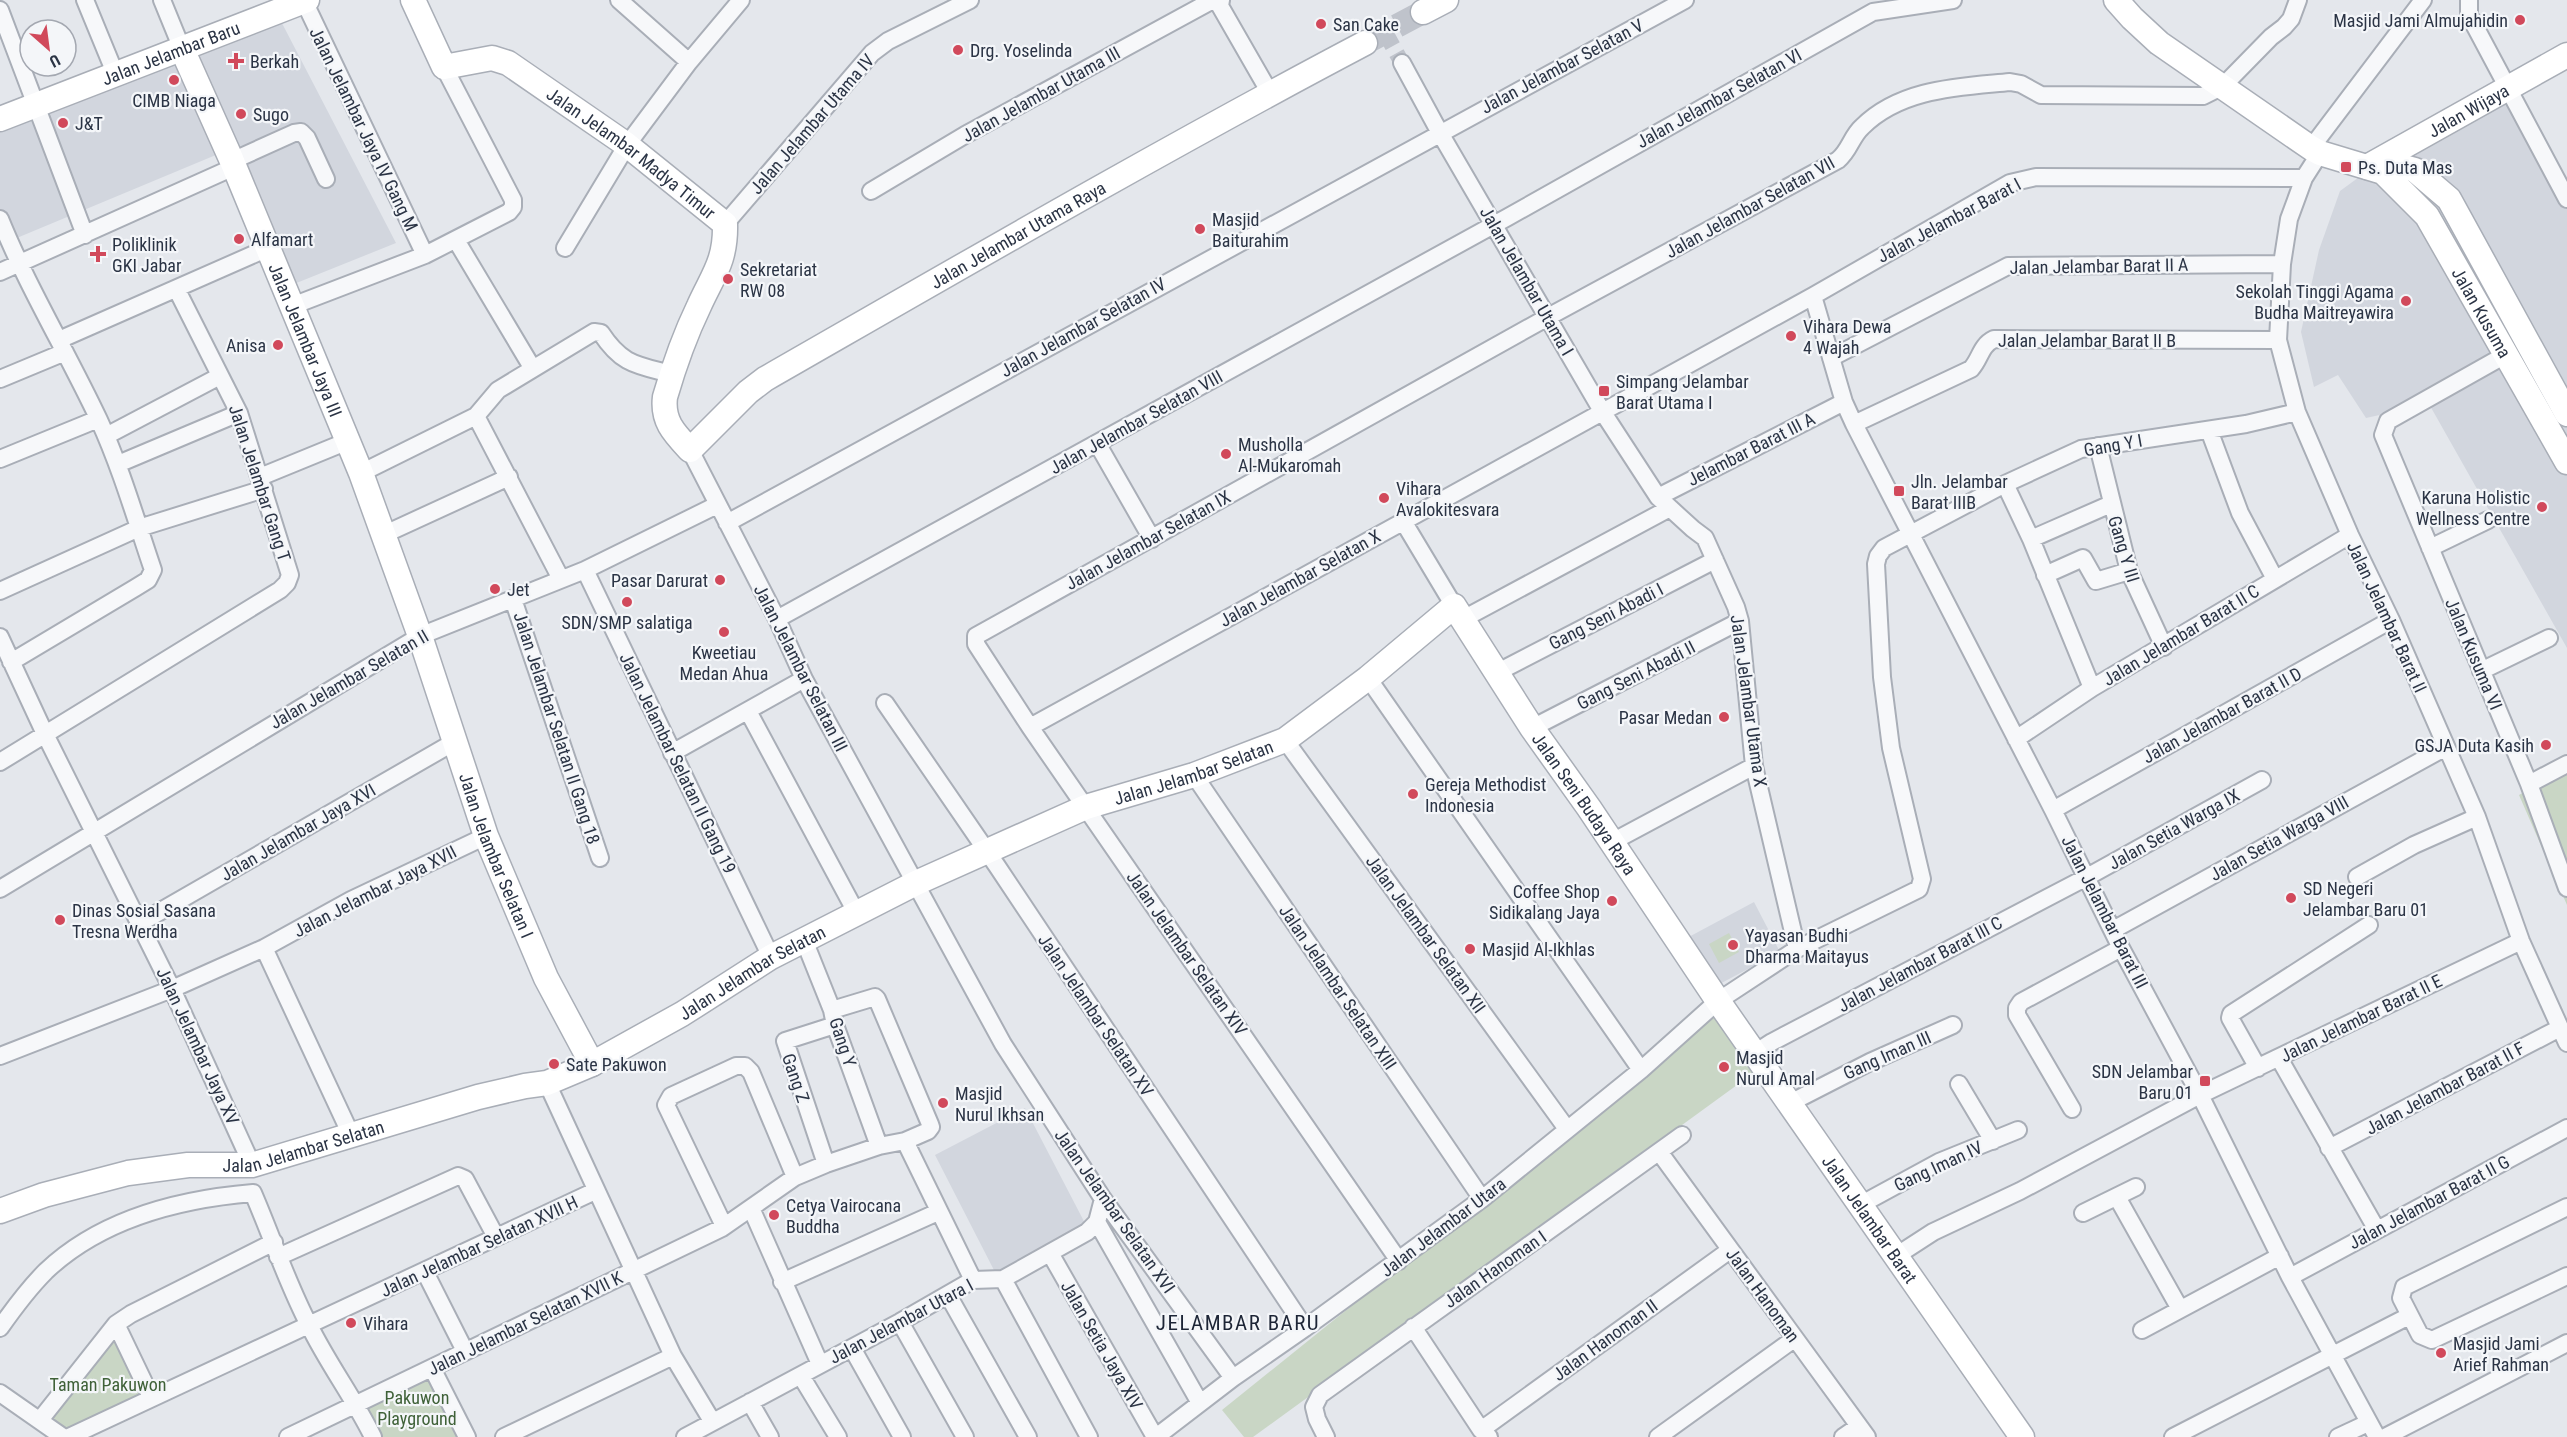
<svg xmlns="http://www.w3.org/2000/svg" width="2567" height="1437" viewBox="0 0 2567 1437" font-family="'Roboto Condensed',sans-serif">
  <rect width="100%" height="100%" fill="#e4e7ec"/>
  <path fill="#d2d6de" d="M 271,2 L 396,243 L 279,290 L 223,152 L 0,245 L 0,125 Z
    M 2503,86 L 2567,202 L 2567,648 L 2429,404 L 2366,418 L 2338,375 L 2314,387 L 2301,332 L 2319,250 L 2340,191 L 2388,156 Z
    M 1754,902 L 1780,952 L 1712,988 L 1685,939 Z
    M 1025,1108 L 1088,1229 L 997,1276 L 935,1155 Z"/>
  <path fill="#c9d6c5" d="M 2567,768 L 2567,905 L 2519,795 Z
    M 1729,933 L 1739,952 L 1719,963 L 1709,944 Z
    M 1718,1011 L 1759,1069 L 1253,1437 L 1244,1437 L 1222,1410 Z
    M 116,1329 L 147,1398 L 64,1435 L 40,1419 Z
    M 432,1368 L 467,1437 L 373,1437 L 357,1404 Z"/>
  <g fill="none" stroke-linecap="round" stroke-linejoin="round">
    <path stroke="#bfc3cb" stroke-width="16" stroke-dasharray="16 8" stroke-linecap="butt" d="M 1385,32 L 1402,63"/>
    <path stroke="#bfc3cb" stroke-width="24" stroke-dasharray="24 12" stroke-linecap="butt" d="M 1365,43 L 1423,12"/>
    <g stroke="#a9aeb7" stroke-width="20">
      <path id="street" d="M 85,0 L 115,73
        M 162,0 L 182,49
        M 619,0 L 689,62
        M 1221,0 L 1220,6 L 1270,93
        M 2469,0 L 2469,15 L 2567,199
        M 304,1 L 425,255
        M 0,10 L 85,235
        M 1402,63 L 1440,133 L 1602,411 L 1658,497 L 1670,508 L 1463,619
        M 2311,148 L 2423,0
        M 232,161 L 294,133 L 301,132 L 307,138 L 326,179
        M 2304,178 L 2289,219 L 2282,264 L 2278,340 L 2297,412 L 2350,535 L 2391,620 L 2477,817 L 2521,941 L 2567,1043
        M 871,191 L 965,135 L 1213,0
        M 0,219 C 28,288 67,352 99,420 C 121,468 136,520 153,570 L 148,580 L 135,588 L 11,662
        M 725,224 L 872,53 L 888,41 L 970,0
        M 456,240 L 533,369
        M 565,248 L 627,145 L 689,62 L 741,0
        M 0,272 L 234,167
        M 1813,296 L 1844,402 L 1854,424 L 2053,810 L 2121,948 L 2200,1095 L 2290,1277 L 2377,1437
        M 292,306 L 425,255 L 509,212 L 513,207 L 513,200 L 444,67
        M 59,340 L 268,248
        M 2507,354 L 2388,421 L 2383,435 L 2529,784 L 2567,888
        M 1831,358 L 2008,266 L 2282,264
        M 0,379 L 65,352
        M 476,416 L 561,579
        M 1854,424 L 1971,369 C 1981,358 1980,346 1994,339 L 2278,340
        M 2209,430 L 2240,513 L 2275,579
        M 106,436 L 220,376
        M 1097,443 L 1152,539
        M 2098,446 L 2129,571 L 2164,647
        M 690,450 L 777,619 L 804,679 L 1003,1044 L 1103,1199 L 1233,1378
        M 0,459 L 98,419
        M 118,464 L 239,413
        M 361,473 L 476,416 L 498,390 L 594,332 L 601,333 C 622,365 637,365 671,374
        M 260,477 L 348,441
        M 2005,484 L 2031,539 L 2092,688
        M 1658,497 L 1844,402
        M 1670,508 L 1693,529 L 1705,538 L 1736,607 L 1740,621 L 1754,766 L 1797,949
        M 1403,521 L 1454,606
        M 727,523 L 1685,0
        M 385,534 L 509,477
        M 2031,539 L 2111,504
        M 2430,548 L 2488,520
        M 585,570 L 771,957
        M 2045,575 L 2083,558 L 2096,581 L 2129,571
        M 0,591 L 139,528 L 264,489
        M 513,599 L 600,858
        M 777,619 L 1508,217 L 1873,12 L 1953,0
        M 0,637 L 45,734 L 172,989 L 252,1165
        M 2481,671 L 2549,638
        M 1498,672 L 1715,560
        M 1368,678 L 1641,1070
        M 885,703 L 997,866 L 1305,1328
        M 748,711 L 857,914
        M 1030,727 L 1813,296 L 2010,183 L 2036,177 L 2304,178 L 2320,153
        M 1532,728 L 1740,621
        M 2016,739 L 2092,688 L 2350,535
        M 1285,740 L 1567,1129
        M 672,753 L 804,679
        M 0,762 L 280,590 L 287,583 L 290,575 L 239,413 L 177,290
        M 1194,775 L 1482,1199
        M 2529,784 L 2567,764
        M 2053,810 L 2391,620
        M 1612,842 L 1754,766
        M 2357,877 L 2414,845 L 2477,817
        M 0,889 L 420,636 L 585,570 L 717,505
        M 140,923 L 456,741
        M 2113,930 L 2446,747
        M 804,940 L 832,1010 L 835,1025 L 879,1146
        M 264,948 L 352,1137
        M 1755,1053 L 1772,1042 L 2087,877 L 2262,780
        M 0,1056 L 172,989 L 264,948 L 351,900 L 486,836
        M 2279,1058 L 2377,1230
        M 2258,1068 L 2230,1018 L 2231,1014 L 2369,925
        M 547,1083 L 673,1356 L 712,1421
        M 1959,1084 L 1993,1141
        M 1790,1103 L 1870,1062 L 1953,1025
        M 2072,1109 L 2017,1015 L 2017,1008 L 2021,1002 L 2121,948
        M 905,1141 L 973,1280
        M 2329,1148 L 2560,1028
        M 1660,1153 L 1867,1437
        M 826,1164 L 785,1041 L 835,1025
        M 2117,1197 L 2180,1309
        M 1860,1205 L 1939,1162 L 2018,1130
        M 2567,1207 L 2404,1287 L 2401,1298 L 2420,1335 L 2432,1340 L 2567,1276
        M 751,1208 L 820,1364
        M 2083,1213 L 2136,1187
        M 1097,1222 L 1200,1403
        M 724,1226 L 666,1105 L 671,1096 L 736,1066 L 745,1066 L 751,1072 L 795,1177
        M 1050,1253 L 1155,1437
        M 1896,1256 L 1933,1232 L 2020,1191 L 2200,1095 L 2521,941
        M 278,1257 L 458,1176 L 465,1179 L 496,1237
        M 1399,1261 L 1030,727 L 976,644 L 976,636 L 1548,317 L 1838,160 C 1850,150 1851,137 1862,127 C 1901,88 1960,87 2010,82 L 2021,84 L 2041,95 L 2203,96 L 2223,86 L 2271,37 L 2284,27 L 2291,19 L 2298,0
        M 425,1272 L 465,1351
        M 2290,1277 L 2567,1128
        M 1003,1279 L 1089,1437
        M 782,1282 L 938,1212
        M 948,1295 L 1028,1437
        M 900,1322 L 965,1437
        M 116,1324 L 151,1397
        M 1413,1327 L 1481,1430 L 1489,1437
        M 0,1328 C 14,1308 29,1288 46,1271 C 101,1219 180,1199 253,1193 C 272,1237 287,1283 309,1325 C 328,1364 354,1398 373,1437
        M 2142,1330 L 2280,1256
        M 852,1348 L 902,1437
        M 432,1368 L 467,1437
        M 801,1376 L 838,1437
        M 0,1393 L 63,1437
        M 750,1402 L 770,1437
        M 40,1420 L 116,1324 L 131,1314 L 274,1242
        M 1481,1430 L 1730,1250
        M 69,1437 L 595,1191
        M 288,1437 L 722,1228 L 795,1177 L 826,1164 L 879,1146 L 905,1141 L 928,1131 L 931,1127 L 930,1124 L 877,999 L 875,997 L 832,1010
        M 504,1437 L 673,1356
        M 685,1437 L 900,1322 L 973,1280 L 1003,1279 L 1087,1232 L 1097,1222 L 1103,1199
        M 1156,1437 L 1233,1378 L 1305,1328 L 1482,1199 L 1641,1070 L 1718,1001 L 1797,949 L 1919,889 L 1922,879 L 1891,748 L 1882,677 L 1876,564 L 1878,556 L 1884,548 L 2005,484 L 2081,449 L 2246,424 L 2297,412
        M 1326,1437 L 1317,1419 L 1314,1407 L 1320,1395 L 1682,1135
        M 1658,1437 L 1794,1339
        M 1843,1437 L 1859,1426
        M 2173,1437 L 2409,1316
        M 2338,1437 L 2368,1423
        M 2385,1437 L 2567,1343"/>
    </g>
    <g stroke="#a9aeb7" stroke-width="27">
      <g id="secondary">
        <path id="s1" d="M 413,0 L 444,67 L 492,58 L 508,63 L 627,145 L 725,224 C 726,261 713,275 699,306 C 685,335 674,366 665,397 C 662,421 674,433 690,450 L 748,392 L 765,379 C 964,265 1162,150 1365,43"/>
        <path id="s2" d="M 2116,0 L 2132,18 L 2159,43 L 2311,148 L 2320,153 L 2383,172 L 2427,216 L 2567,462"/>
        <path d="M 1423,12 L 1446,0"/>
        <path id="s3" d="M 182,49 L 232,161 L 361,473 L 420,636 L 486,836 L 546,978 L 592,1064"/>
        <path id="s4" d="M 0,119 L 307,0"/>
        <path id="s5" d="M 2367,167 L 2567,55"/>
        <path d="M 2383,172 L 2404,167 L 2415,170 L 2449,199 L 2567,414"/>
        <path id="s6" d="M 0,1211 L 44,1195 L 128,1173 L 188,1165 L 252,1165 L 478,1097 L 525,1086 L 547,1083 L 592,1064 L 682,1014 L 771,957 L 916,883 L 1086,807 L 1194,775 L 1285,740 L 1368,678 L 1454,606 L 1532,728 L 1589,808 L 1718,1001 L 2022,1437"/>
      </g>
    </g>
    <use href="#street" stroke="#f7f8fa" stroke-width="16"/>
    <use href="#secondary" stroke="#fff" stroke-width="24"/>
  </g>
  <g fill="#d1495b" stroke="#f4f6f9" stroke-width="2">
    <circle cx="2520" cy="20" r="6"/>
    <circle cx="1321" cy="24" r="6"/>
    <circle cx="958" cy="50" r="6"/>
    <path d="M233 52h6v6h6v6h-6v6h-6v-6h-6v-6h6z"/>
    <circle cx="174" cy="80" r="6"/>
    <circle cx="241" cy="114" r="6"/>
    <circle cx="63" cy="123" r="6"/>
    <rect x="2340" y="161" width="12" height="12" rx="3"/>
    <circle cx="1200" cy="229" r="6"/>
    <circle cx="239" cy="239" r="6"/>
    <path d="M95 245h6v6h6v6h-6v6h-6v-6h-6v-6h6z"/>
    <circle cx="728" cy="279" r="6"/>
    <circle cx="2406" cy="301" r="6"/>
    <circle cx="1791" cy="336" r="6"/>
    <circle cx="278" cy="345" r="6"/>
    <rect x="1598" y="385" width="12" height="12" rx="3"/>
    <circle cx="1226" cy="454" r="6"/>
    <rect x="1893" y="485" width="12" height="12" rx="3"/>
    <circle cx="1384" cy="498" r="6"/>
    <circle cx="2542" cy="507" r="6"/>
    <circle cx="720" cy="580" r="6"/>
    <circle cx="495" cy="589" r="6"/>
    <circle cx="627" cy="602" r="6"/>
    <circle cx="724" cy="632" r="6"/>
    <circle cx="1724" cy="717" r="6"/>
    <circle cx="2546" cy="745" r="6"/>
    <circle cx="1413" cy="794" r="6"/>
    <circle cx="2291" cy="898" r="6"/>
    <circle cx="1612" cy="901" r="6"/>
    <circle cx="60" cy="920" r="6"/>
    <circle cx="1733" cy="945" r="6"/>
    <circle cx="1470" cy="949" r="6"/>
    <circle cx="554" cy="1064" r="6"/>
    <circle cx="1724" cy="1067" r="6"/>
    <rect x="2199" y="1075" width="12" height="12" rx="3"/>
    <circle cx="943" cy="1103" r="6"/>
    <circle cx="774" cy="1215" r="6"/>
    <circle cx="351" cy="1323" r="6"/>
    <circle cx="2441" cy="1353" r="6"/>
  </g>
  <g text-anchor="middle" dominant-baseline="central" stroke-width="4.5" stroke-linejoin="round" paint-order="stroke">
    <g font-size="18" fill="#2b3445" stroke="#f4f6f9" text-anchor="start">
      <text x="2508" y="20" text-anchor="end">Masjid Jami Almujahidin</text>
      <text x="1333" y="24">San Cake</text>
      <text x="970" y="50">Drg. Yoselinda</text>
      <text x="250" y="61">Berkah</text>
      <text x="174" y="100" text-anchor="middle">CIMB Niaga</text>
      <text x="253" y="114">Sugo</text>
      <text x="75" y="123">J&amp;T</text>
      <text x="2358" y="167">Ps. Duta Mas</text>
      <text x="1212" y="219">Masjid<tspan x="1212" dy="21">Baiturahim</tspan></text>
      <text x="251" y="239">Alfamart</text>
      <text x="112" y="244">Poliklinik<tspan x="112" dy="21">GKI Jabar</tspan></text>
      <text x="740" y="269">Sekretariat<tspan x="740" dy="21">RW 08</tspan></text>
      <text x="2394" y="291" text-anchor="end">Sekolah Tinggi Agama<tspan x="2394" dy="21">Budha Maitreyawira</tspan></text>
      <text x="1803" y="326">Vihara Dewa<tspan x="1803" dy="21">4 Wajah</tspan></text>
      <text x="266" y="345" text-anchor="end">Anisa</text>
      <text x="1616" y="381">Simpang Jelambar<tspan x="1616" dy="21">Barat Utama I</tspan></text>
      <text x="1238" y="444">Musholla<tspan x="1238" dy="21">Al-Mukaromah</tspan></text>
      <text x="1911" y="481">Jln. Jelambar<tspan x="1911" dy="21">Barat IIIB</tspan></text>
      <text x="1396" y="488">Vihara<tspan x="1396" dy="21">Avalokitesvara</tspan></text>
      <text x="2530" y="497" text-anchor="end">Karuna Holistic<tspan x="2530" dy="21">Wellness Centre</tspan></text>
      <text x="708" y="580" text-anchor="end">Pasar Darurat</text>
      <text x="507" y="589">Jet</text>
      <text x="627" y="622" text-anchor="middle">SDN/SMP salatiga</text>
      <text x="724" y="652" text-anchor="middle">Kweetiau<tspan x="724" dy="21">Medan Ahua</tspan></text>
      <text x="1712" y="717" text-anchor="end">Pasar Medan</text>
      <text x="2534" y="745" text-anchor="end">GSJA Duta Kasih</text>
      <text x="1425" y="784">Gereja Methodist<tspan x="1425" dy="21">Indonesia</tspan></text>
      <text x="2303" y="888">SD Negeri<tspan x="2303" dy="21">Jelambar Baru 01</tspan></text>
      <text x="1600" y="891" text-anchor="end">Coffee Shop<tspan x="1600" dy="21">Sidikalang Jaya</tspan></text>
      <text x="72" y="910">Dinas Sosial Sasana<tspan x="72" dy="21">Tresna Werdha</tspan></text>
      <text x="1745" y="935">Yayasan Budhi<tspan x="1745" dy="21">Dharma Maitayus</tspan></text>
      <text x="1482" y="949">Masjid Al-Ikhlas</text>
      <text x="1736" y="1057">Masjid<tspan x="1736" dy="21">Nurul Amal</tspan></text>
      <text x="566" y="1064">Sate Pakuwon</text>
      <text x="2193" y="1071" text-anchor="end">SDN Jelambar<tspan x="2193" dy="21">Baru 01</tspan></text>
      <text x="955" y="1093">Masjid<tspan x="955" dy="21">Nurul Ikhsan</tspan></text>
      <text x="786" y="1205">Cetya Vairocana<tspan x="786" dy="21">Buddha</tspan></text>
      <text x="363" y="1323">Vihara</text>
      <text x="2453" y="1343">Masjid Jami<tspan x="2453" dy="21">Arief Rahman</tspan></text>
    </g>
    <g font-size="18" fill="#2b3445" stroke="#f4f6f9">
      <text stroke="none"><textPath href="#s4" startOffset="183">Jalan Jelambar Baru</textPath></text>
      <text transform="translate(1562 66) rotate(-28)">Jalan Jelambar Selatan V</text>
      <text transform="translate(1041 94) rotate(-29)">Jalan Jelambar Utama III</text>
      <text transform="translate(1719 98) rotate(-29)">Jalan Jelambar Selatan VI</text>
      <text stroke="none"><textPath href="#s5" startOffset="116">Jalan Wijaya</textPath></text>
      <text transform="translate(812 124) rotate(-49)">Jalan Jelambar Utama IV</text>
      <text transform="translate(364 129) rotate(64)">Jalan Jelambar Jaya IV Gang M</text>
      <text stroke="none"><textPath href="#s1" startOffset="292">Jalan Jelambar Madya Timur</textPath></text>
      <text transform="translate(1750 207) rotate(-29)">Jalan Jelambar Selatan VII</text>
      <text transform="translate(1949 220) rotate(-28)">Jalan Jelambar Barat I</text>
      <text stroke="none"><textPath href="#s1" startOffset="1050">Jalan Jelambar Utama Raya</textPath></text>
      <text transform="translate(2099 266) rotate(-1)">Jalan Jelambar Barat II A</text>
      <text transform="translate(1527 281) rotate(60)">Jalan Jelambar Utama I</text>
      <text stroke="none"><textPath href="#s2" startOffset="495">Jalan Kusuma</textPath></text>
      <text transform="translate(1083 327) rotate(-29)">Jalan Jelambar Selatan IV</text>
      <text stroke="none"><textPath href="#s3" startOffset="316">Jalan Jelambar Jaya III</textPath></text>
      <text x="2087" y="340">Jalan Jelambar Barat II B</text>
      <text transform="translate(1136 422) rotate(-29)">Jalan Jelambar Selatan VIII</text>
      <text transform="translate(2113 445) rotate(-10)">Gang Y I</text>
      <text transform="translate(1751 449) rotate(-27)">Jelambar Barat III A</text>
      <text transform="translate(260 483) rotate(72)">Jalan Jelambar Gang T</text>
      <text transform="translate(1148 540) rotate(-29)">Jalan Jelambar Selatan IX</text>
      <text transform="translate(2124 549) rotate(73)">Gang Y III</text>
      <text transform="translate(1300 578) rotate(-29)">Jalan Jelambar Selatan X</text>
      <text transform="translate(1606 616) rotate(-27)">Gang Seni Abadi I</text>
      <text transform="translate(2387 617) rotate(65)">Jalan Jelambar Barat II</text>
      <text transform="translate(2181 635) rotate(-31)">Jalan Jelambar Barat II C</text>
      <text transform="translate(2474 654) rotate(67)">Jalan Kusuma VI</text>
      <text transform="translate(801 668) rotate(63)">Jalan Jelambar Selatan III</text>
      <text transform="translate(1636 675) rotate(-27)">Gang Seni Abadi II</text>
      <text transform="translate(349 679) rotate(-30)">Jalan Jelambar Selatan II</text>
      <text transform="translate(1749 701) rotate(82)">Jalan Jelambar Utama X</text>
      <text transform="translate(2222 715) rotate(-29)">Jalan Jelambar Barat II D</text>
      <text transform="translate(557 728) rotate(72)">Jalan Jelambar Selatan II Gang 18</text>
      <text transform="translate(678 763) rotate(64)">Jalan Jelambar Selatan II Gang 19</text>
      <text stroke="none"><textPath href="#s6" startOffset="1284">Jalan Jelambar Selatan</textPath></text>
      <text stroke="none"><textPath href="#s6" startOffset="1834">Jalan Seni Budaya Raya</textPath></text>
      <text transform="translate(2174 829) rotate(-29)">Jalan Setia Warga IX</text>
      <text transform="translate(298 832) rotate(-30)">Jalan Jelambar Jaya XVI</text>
      <text transform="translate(2279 838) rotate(-29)">Jalan Setia Warga VIII</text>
      <text stroke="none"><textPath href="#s3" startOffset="866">Jalan Jelambar Selatan I</textPath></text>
      <text transform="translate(375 891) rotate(-27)">Jalan Jelambar Jaya XVII</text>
      <text transform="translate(2105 912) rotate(63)">Jalan Jelambar Barat III</text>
      <text transform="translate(1426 934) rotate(54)">Jalan Jelambar Selatan XII</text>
      <text transform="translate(1187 953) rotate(55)">Jalan Jelambar Selatan XIV</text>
      <text transform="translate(1920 964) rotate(-28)">Jalan Jelambar Barat III C</text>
      <text stroke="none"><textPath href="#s6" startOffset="798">Jalan Jelambar Selatan</textPath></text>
      <text transform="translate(1338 987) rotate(56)">Jalan Jelambar Selatan XIII</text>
      <text transform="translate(1096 1015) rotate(56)">Jalan Jelambar Selatan XV</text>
      <text transform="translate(2361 1018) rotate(-26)">Jalan Jelambar Barat II E</text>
      <text transform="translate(843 1042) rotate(72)">Gang Y</text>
      <text transform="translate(198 1046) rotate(65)">Jalan Jelambar Jaya XV</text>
      <text transform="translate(1887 1055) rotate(-24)">Gang Iman III</text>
      <text transform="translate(796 1078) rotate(71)">Gang Z</text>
      <text transform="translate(2445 1088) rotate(-28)">Jalan Jelambar Barat II F</text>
      <text stroke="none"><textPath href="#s6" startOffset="312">Jalan Jelambar Selatan</textPath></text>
      <text transform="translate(1938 1166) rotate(-25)">Gang Iman IV</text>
      <text transform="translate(2429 1202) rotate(-28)">Jalan Jelambar Barat II G</text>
      <text transform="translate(1115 1211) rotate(55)">Jalan Jelambar Selatan XVI</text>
      <text stroke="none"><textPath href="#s6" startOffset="2338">Jalan Jelambar Barat</textPath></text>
      <text transform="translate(1443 1227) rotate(-37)">Jalan Jelambar Utara</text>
      <text transform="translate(479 1246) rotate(-25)">Jalan Jelambar Selatan XVII H</text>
      <text transform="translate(1495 1269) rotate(-35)">Jalan Hanoman I</text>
      <text transform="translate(1763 1295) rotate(54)">Jalan Hanoman</text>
      <text transform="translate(901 1321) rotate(-28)">Jalan Jelambar Utara I</text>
      <text transform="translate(525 1323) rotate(-26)">Jalan Jelambar Selatan XVII K</text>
      <text transform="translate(1605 1340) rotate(-36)">Jalan Hanoman II</text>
      <text transform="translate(1102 1345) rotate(60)">Jalan Setia Jaya XIV</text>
    </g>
    <g font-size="18" fill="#3f6138" stroke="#f4f6f9">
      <text x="108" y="1384">Taman Pakuwon</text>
      <text x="417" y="1397">Pakuwon<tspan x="417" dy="21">Playground</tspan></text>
    </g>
    <g font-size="21" letter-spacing="1.5" fill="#1d2536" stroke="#f4f6f9">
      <text x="1238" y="1323">JELAMBAR BARU</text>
    </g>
  </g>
  <g transform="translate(48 48) rotate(152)"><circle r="28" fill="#f4f6f9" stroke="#a4a8b1" stroke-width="1.5"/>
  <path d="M0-4.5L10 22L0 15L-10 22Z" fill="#d1495b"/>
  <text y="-9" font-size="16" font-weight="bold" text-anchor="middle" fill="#2b3445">U</text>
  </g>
</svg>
